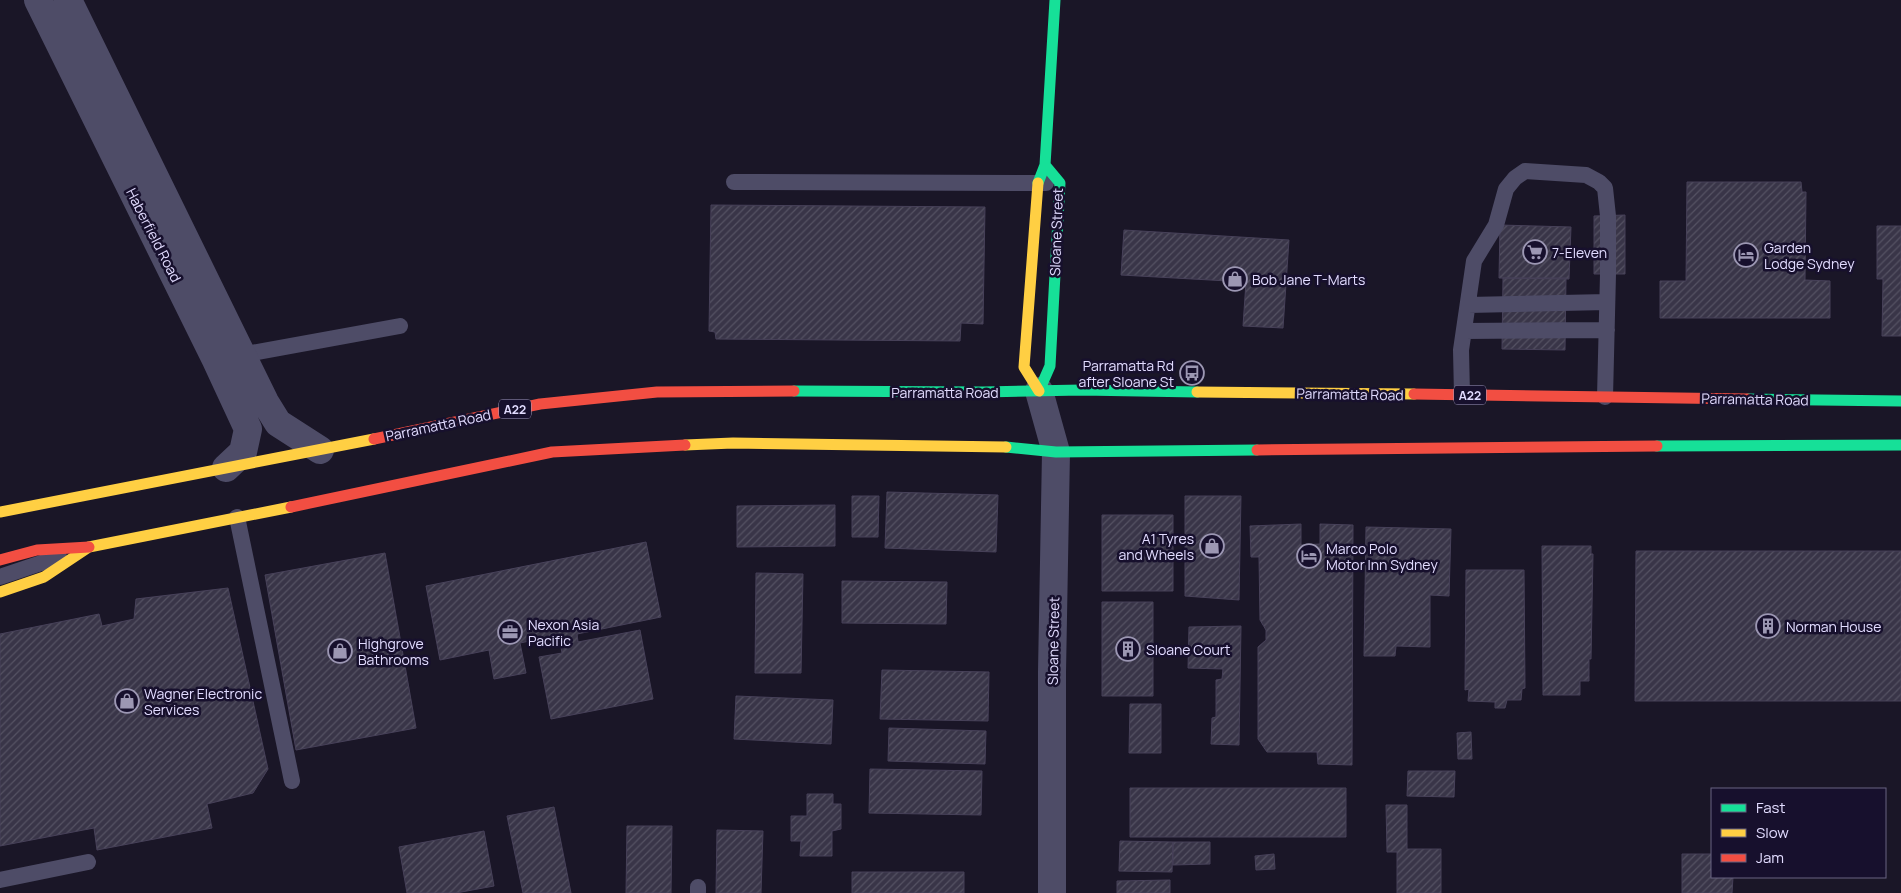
<svg xmlns="http://www.w3.org/2000/svg" width="1901" height="893" viewBox="0 0 1901 893" font-family="Manrope,sans-serif">
  <defs>
    <pattern id="building-hatch" width="6" height="6" patternUnits="userSpaceOnUse" patternTransform="scale(1.25)"><rect width="6" height="6" fill="#393548"/><path d="M-1 1l2-2M0 6l6-6M5 7l2-2" fill="none" stroke="#555263"/></pattern>
  </defs>
  <rect width="100%" height="100%" fill="#1a1627"/>
  <path fill="url(#building-hatch)" stroke="#474159" d="M 1687,182 L 1801,182 L 1802,192 L 1806,192 L 1805,280 L 1830,281 L 1830,318 L 1660,318 L 1660,281 L 1686,281 Z
    M 711,205 L 985,207 L 983,324 L 961,323 L 960,341 L 716,339 L 715,332 L 709,331 Z
    M 1625,215 L 1625,274 L 1594,274 L 1594,216 Z
    M 1500,225 L 1571,227 L 1569,279 L 1499,278 Z
    M 1877,226 L 1901,226 L 1901,336 L 1882,336 L 1883,279 L 1877,279 Z
    M 1124,230 L 1289,240 L 1283,328 L 1243,326 L 1246,282 L 1121,275 Z
    M 1503,278 L 1566,278 L 1565,350 L 1502,349 Z
    M 887,492 L 998,495 L 996,552 L 885,548 Z
    M 852,496 L 879,496 L 878,537 L 852,537 Z
    M 1185,496 L 1241,496 L 1239,600 L 1185,596 Z
    M 835,505 L 835,546 L 737,547 L 737,506 Z
    M 1102,515 L 1173,515 L 1173,591 L 1102,591 Z
    M 1301,524 L 1301,545 L 1320,544 L 1320,524 L 1353,525 L 1352,765 L 1318,764 L 1317,752 L 1267,752 L 1258,739 L 1258,647 L 1266,640 L 1266,630 L 1260,620 L 1259,557 L 1251,557 L 1250,526 Z
    M 1366,527 L 1451,529 L 1449,596 L 1430,595 L 1430,647 L 1396,646 L 1395,656 L 1364,656 Z
    M 646,542 L 661,617 L 577,634 L 578,642 L 640,630 L 653,699 L 551,719 L 539,657 L 562,653 L 559,635 L 520,643 L 526,673 L 494,679 L 489,650 L 440,660 L 426,586 Z
    M 1542,546 L 1591,546 L 1591,554 L 1593,554 L 1591,659 L 1589,659 L 1589,681 L 1580,681 L 1580,695 L 1543,695 Z
    M 1636,551 L 1901,551 L 1901,701 L 1635,701 Z
    M 385,553 L 416,728 L 296,750 L 265,575 Z
    M 1466,570 L 1524,570 L 1525,688 L 1522,689 L 1521,700 L 1507,700 L 1505,708 L 1495,708 L 1495,702 L 1468,701 L 1469,689 L 1465,690 Z
    M 756,573 L 803,574 L 801,673 L 755,673 Z
    M 842,581 L 947,582 L 946,624 L 842,623 Z
    M 228,588 L 268,769 L 253,793 L 207,804 L 212,828 L 97,850 L 94,828 L 0,846 L 0,634 L 99,614 L 102,626 L 134,619 L 136,599 Z
    M 1102,602 L 1153,602 L 1153,696 L 1102,696 Z
    M 1241,626 L 1239,745 L 1211,744 L 1212,718 L 1216,717 L 1216,680 L 1222,679 L 1223,669 L 1188,668 L 1189,627 Z
    M 882,670 L 989,672 L 988,721 L 880,719 Z
    M 736,696 L 833,700 L 831,744 L 734,739 Z
    M 1130,704 L 1161,704 L 1161,753 L 1129,753 Z
    M 889,728 L 986,731 L 985,764 L 888,761 Z
    M 1471,732 L 1472,759 L 1458,759 L 1457,733 Z
    M 870,769 L 982,771 L 981,815 L 869,813 Z
    M 1408,771 L 1455,771 L 1454,797 L 1407,796 Z
    M 1130,788 L 1346,788 L 1346,837 L 1130,837 Z
    M 807,794 L 833,794 L 833,804 L 841,804 L 841,829 L 832,831 L 832,856 L 800,856 L 801,841 L 791,841 L 791,816 L 807,816 Z
    M 1386,805 L 1407,805 L 1407,849 L 1441,849 L 1441,893 L 1397,893 L 1397,852 L 1387,852 Z
    M 554,807 L 571,893 L 523,893 L 507,816 Z
    M 627,826 L 672,826 L 671,893 L 626,893 Z
    M 717,830 L 763,831 L 761,893 L 716,893 Z
    M 484,831 L 494,886 L 456,893 L 407,893 L 399,847 Z
    M 1120,841 L 1173,842 L 1172,872 L 1119,871 Z
    M 1173,842 L 1210,842 L 1210,864 L 1173,865 Z
    M 1274,854 L 1275,869 L 1256,870 L 1255,856 Z
    M 1682,854 L 1712,854 L 1712,877 L 1733,877 L 1732,893 L 1682,893 Z
    M 852,872 L 964,872 L 964,893 L 852,893 Z
    M 1170,880 L 1170,893 L 1117,893 L 1117,881 Z"/>
  <g fill="none" stroke-linecap="round" stroke-linejoin="round">
    <path stroke="#4e4c67" stroke-width="16" d="M 734,182 L 1046,183
      M 1468,305 L 1607,302
      M 1464,331 L 1607,330
      M 235,356 L 400,326
      M 1462,395 L 1461,350 L 1474,261 L 1496,225 L 1506,189 L 1515,178 L 1525,171 L 1586,175 L 1599,182 L 1605,188 L 1608,216 L 1608,274 L 1605,397
      M 237,517 L 292,781
      M 0,577 L 59,557
      M 0,880 L 88,862
      M 698,893 L 698,887"/>
    <path stroke="#4e4c67" stroke-width="28" d="M 38,0 L 216,360 L 248,429 L 243,452 L 226,468
      M 68,0 L 265,402 L 278,423 L 320,450
      M 1039,391 L 1056,452 L 1052,672 L 1052,893"/>
    <path stroke="#16e098" stroke-width="11" d="M 1038,183 L 1045,165 L 1055,0
      M 794,391 L 983,392 L 1082,390 L 1197,392
      M 1039,391 L 1050,366 L 1060,183 L 1045,165
      M 1748,399 L 1901,401
      M 1657,446 L 1901,445
      M 1006,447 L 1056,452 L 1257,450"/>
    <path stroke="#ffcf43" stroke-width="11" d="M 1038,183 L 1024,367 L 1039,391
      M 1197,392 L 1414,394
      M 685,445 L 733,443 L 1006,447
      M 0,512 L 374,439
      M 0,592 L 44,577 L 89,547 L 291,507"/>
    <path stroke="#f24e42" stroke-width="11" d="M 1414,394 L 1748,399
      M 374,439 L 540,404 L 657,392 L 794,391
      M 1257,450 L 1657,446
      M 291,507 L 552,452 L 685,445
      M 0,560 L 37,550 L 89,547"/>
  </g>
  <defs>
    <g id="supermarket-ring" transform="scale(1.25)"><circle r="9.5" fill="#17102d" stroke="#9c97b3" stroke-width="1.5"/><path d="M-6-5.5h2.5l.6 2H6L4.5 2H-2.5L-4.4-4H-6ZM-1.5 3.2a1.3 1.3 0 1 0 .1 0ZM3 3.2a1.3 1.3 0 1 0 .1 0Z" fill="#9c97b3"/></g>
    <g id="hotel-ring" transform="scale(1.25)"><circle r="9.5" fill="#17102d" stroke="#9c97b3" stroke-width="1.5"/><path d="M-6-4.5h1.5V1H6V5H4.5V3h-9V5H-6ZM-4 0a1.8 1.8 0 1 1 3.6 0ZM.5 0V-2.5h3Q6-2.5 6 0Z" fill="#9c97b3"/></g>
    <g id="shop-ring" transform="scale(1.25)"><circle r="9.5" fill="#17102d" stroke="#9c97b3" stroke-width="1.5"/><path d="M-5-2.5h2.3a2.7 3.5 0 0 1 5.4 0H5L5.5 6h-11ZM-1.5-2.5h3a1.5 2.3 0 0 0-3 0Z" fill="#9c97b3"/></g>
    <g id="bus-ring" transform="scale(1.25)"><circle r="9.5" fill="#17102d" stroke="#9c97b3" stroke-width="1.5"/><path d="M-5-6H5V4H4V6H2V4H-2V6H-4V4H-5ZM-3.5-4V0h7V-4ZM-3.5 1.2v1.5H-2V1.2ZM2 1.2v1.5H3.5V1.2Z" fill="#9c97b3"/></g>
    <g id="building-ring" transform="scale(1.25)"><circle r="9.5" fill="#17102d" stroke="#9c97b3" stroke-width="1.5"/><path d="M-4-6H4V6H1V3H-1V6H-4ZM-2.5-4.3h1.7v1.8h-1.7ZM.8-4.3h1.7v1.8H.8ZM-2.5-1h1.7V.8h-1.7ZM.8-1h1.7V.8H.8Z" fill="#9c97b3"/></g>
    <g id="office-ring" transform="scale(1.25)"><circle r="9.5" fill="#17102d" stroke="#9c97b3" stroke-width="1.5"/><path d="M-6-3h4V-5.5h4V-3h4V5H-6ZM-1-4.5V-3h2v-1.5ZM-6 0V1H6V0Z" fill="#9c97b3"/></g>
  </defs>
  <g fill-rule="evenodd">
    <use href="#supermarket-ring" x="1535" y="252"/>
    <use href="#hotel-ring" x="1746" y="255"/>
    <use href="#shop-ring" x="1235" y="279"/>
    <use href="#bus-ring" x="1192" y="373"/>
    <use href="#shop-ring" x="1212" y="546"/>
    <use href="#hotel-ring" x="1309" y="556"/>
    <use href="#building-ring" x="1768" y="626"/>
    <use href="#office-ring" x="510" y="632"/>
    <use href="#building-ring" x="1128" y="649"/>
    <use href="#shop-ring" x="340" y="651"/>
    <use href="#shop-ring" x="127" y="701"/>
  </g>
  <g text-anchor="middle" dominant-baseline="central" stroke-width="5" stroke-linejoin="round" paint-order="stroke">
    <g fill="#17102d" stroke="#a59fc0" stroke-width="1">
      <rect x="1454" y="385.5" width="32" height="19" rx="4"/>
      <rect x="499" y="399.5" width="32" height="19" rx="4"/>
    </g>
    <g font-size="12" font-weight="bold" fill="#e2dcff">
      <text x="1470" y="395">A22</text>
      <text x="515" y="409">A22</text>
    </g>
    <g font-size="14" fill="#e2dcff" stroke="#17102d">
      <text transform="translate(1056 232) rotate(-88)">Sloane Street</text>
      <text transform="translate(154 235) rotate(63)">Haberfield Road</text>
      <text x="945" y="392">Parramatta Road</text>
      <text transform="translate(1350 394) rotate(1)">Parramatta Road</text>
      <text transform="translate(1755 399) rotate(1)">Parramatta Road</text>
      <text transform="translate(438 425) rotate(-12)">Parramatta Road</text>
      <text transform="translate(1053 641) rotate(-89)">Sloane Street</text>
    </g>
    <g font-size="14" fill="#e2dcff" stroke="#17102d" text-anchor="start">
      <text x="1764" y="247">Garden<tspan x="1764" dy="16">Lodge Sydney</tspan></text>
      <text x="1552" y="252">7-Eleven</text>
      <text x="1252" y="279">Bob Jane T-Marts</text>
      <text x="1174" y="365" text-anchor="end">Parramatta Rd<tspan x="1174" dy="16">after Sloane St</tspan></text>
      <text x="1194" y="538" text-anchor="end">A1 Tyres<tspan x="1194" dy="16">and Wheels</tspan></text>
      <text x="1326" y="548">Marco Polo<tspan x="1326" dy="16">Motor Inn Sydney</tspan></text>
      <text x="528" y="624">Nexon Asia<tspan x="528" dy="16">Pacific</tspan></text>
      <text x="1786" y="626">Norman House</text>
      <text x="358" y="643">Highgrove<tspan x="358" dy="16">Bathrooms</tspan></text>
      <text x="1146" y="649">Sloane Court</text>
      <text x="144" y="693">Wagner Electronic<tspan x="144" dy="16">Services</tspan></text>
    </g>
  </g>
  <rect x="1711" y="788" width="175" height="90" fill="#17102d" stroke="#686281"/>
  <rect x="1721" y="804" width="25" height="8" fill="#16e098" stroke="#686281"/>
  <text x="1756" y="813" font-size="15" fill="#e2dcff">Fast</text>
  <rect x="1721" y="829" width="25" height="8" fill="#ffcf43" stroke="#686281"/>
  <text x="1756" y="838" font-size="15" fill="#e2dcff">Slow</text>
  <rect x="1721" y="854" width="25" height="8" fill="#f24e42" stroke="#686281"/>
  <text x="1756" y="863" font-size="15" fill="#e2dcff">Jam</text>
</svg>
